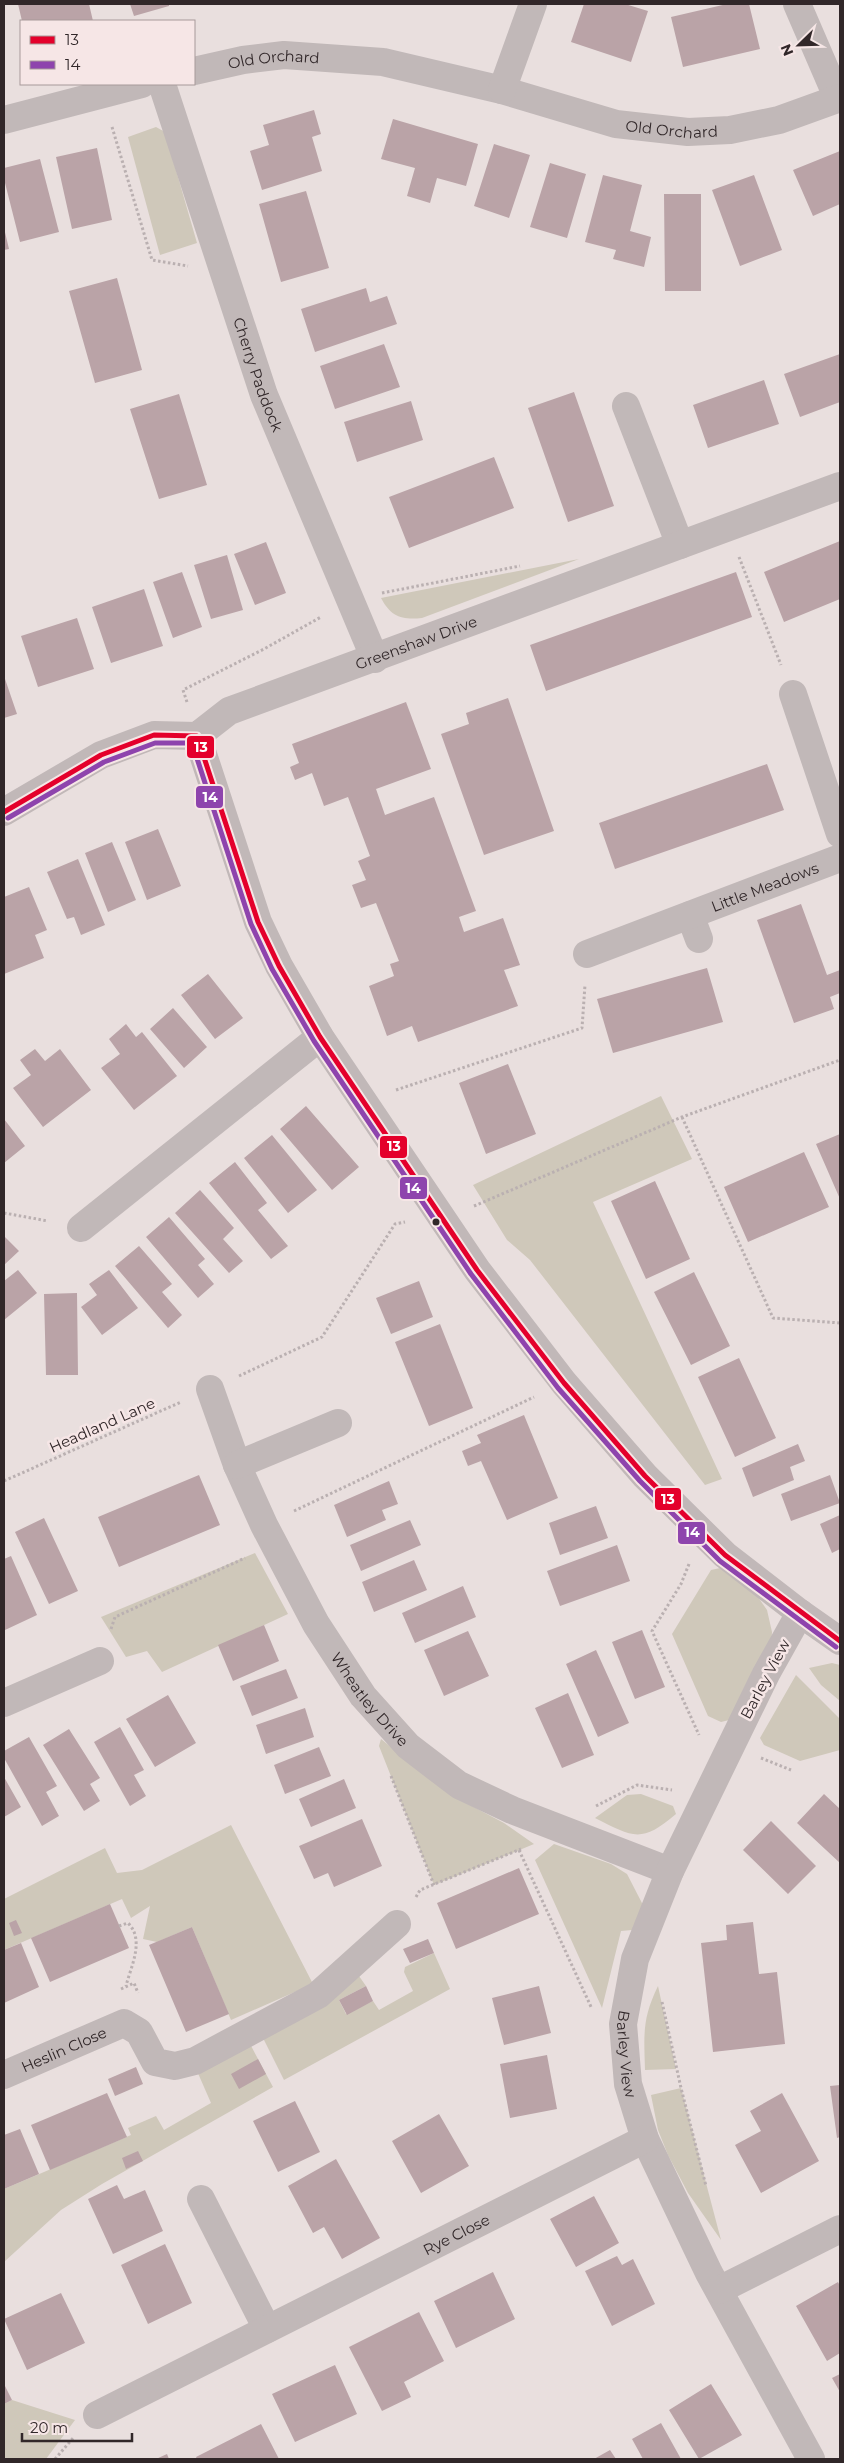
<svg xmlns="http://www.w3.org/2000/svg" width="844" height="2463" viewBox="0 0 844 2463" font-family="Montserrat,sans-serif">
  <rect width="100%" height="100%" fill="#e9dfde"/>
  <path fill="#cfc8ba" d="M 156,127 L 165,132 L 197,243 L 160,255 L 128,137 Z
    M 579,559 L 422,618 C 402,620 391,617 381,598 Z
    M 661,1096 L 692,1159 L 593,1202 L 722,1479 L 705,1485 L 530,1260 L 507,1240 L 473,1185 Z
    M 255,1553 L 288,1614 L 162,1672 L 147,1651 L 126,1657 L 101,1617 Z
    M 725,1567 L 758,1597 L 767,1610 L 772,1632 L 771,1650 L 733,1719 L 721,1722 L 708,1716 L 672,1634 L 711,1570 Z
    M 832,1663 L 840,1665 L 840,1701 L 821,1685 L 809,1668 Z
    M 796,1675 L 840,1719 L 840,1750 L 800,1761 L 764,1745 L 760,1738 Z
    M 381,1739 L 449,1794 L 504,1823 L 534,1844 L 434,1885 L 379,1746 Z
    M 641,1794 L 673,1806 L 676,1814 C 641,1844 633,1837 595,1818 L 627,1795 Z
    M 231,1825 L 313,1984 L 231,2020 L 192,1927 L 157,1942 L 143,1939 L 150,1906 L 131,1918 L 122,1899 L 4,1950 L 4,1899 L 105,1848 L 117,1873 L 142,1870 Z
    M 554,1844 L 611,1864 L 627,1874 L 643,1905 L 632,1930 L 621,1931 L 602,2008 L 535,1860 Z
    M 434,1953 L 450,1989 L 284,2080 L 262,2036 L 359,1976 L 366,1986 L 339,2000 L 346,2014 L 373,2001 L 379,2010 L 413,1991 L 404,1972 L 405,1967 Z
    M 658,1986 L 676,2069 L 645,2070 C 644,2034 642,2019 658,1986 Z
    M 249,2042 L 273,2087 L 102,2184 L 61,2210 L 4,2262 L 4,2189 L 131,2135 L 128,2128 L 156,2116 L 164,2130 L 211,2103 L 197,2071 Z
    M 681,2088 L 721,2240 L 688,2193 L 668,2155 L 658,2130 L 651,2095 Z
    M 12,2400 L 75,2420 L 46,2459 L 4,2459 L 4,2404 Z"/>
  <path fill="#baa3a7" d="M 18,4 L 89,4 L 93,21 L 22,21 Z
    M 130,4 L 169,4 L 169,6 L 134,16 Z
    M 584,4 L 625,4 L 648,11 L 631,62 L 571,42 Z
    M 727,4 L 749,4 L 760,49 L 683,67 L 671,17 Z
    M 314,110 L 321,134 L 312,137 L 322,171 L 262,190 L 250,151 L 269,145 L 263,125 Z
    M 393,119 L 478,144 L 466,186 L 437,178 L 430,203 L 407,196 L 415,168 L 381,159 Z
    M 494,144 L 530,155 L 509,218 L 474,206 Z
    M 97,148 L 112,220 L 72,229 L 56,157 Z
    M 840,151 L 840,204 L 813,216 L 793,170 Z
    M 40,159 L 59,232 L 20,242 L 4,179 L 4,168 Z
    M 550,163 L 586,174 L 567,238 L 530,227 Z
    M 603,175 L 642,185 L 630,231 L 651,237 L 644,267 L 613,259 L 616,250 L 585,242 Z
    M 754,175 L 782,250 L 740,266 L 712,190 Z
    M 306,191 L 329,268 L 281,282 L 259,204 Z
    M 664,194 L 701,194 L 701,291 L 665,291 Z
    M 4,228 L 9,249 L 4,250 Z
    M 117,278 L 142,370 L 95,383 L 69,291 Z
    M 366,288 L 370,302 L 387,296 L 397,324 L 315,352 L 301,309 Z
    M 384,344 L 400,387 L 335,409 L 320,366 Z
    M 840,354 L 840,402 L 800,417 L 784,374 Z
    M 764,380 L 779,424 L 708,448 L 693,405 Z
    M 574,392 L 614,506 L 568,522 L 528,408 Z
    M 179,394 L 207,485 L 159,499 L 130,409 Z
    M 411,401 L 423,440 L 357,462 L 344,422 Z
    M 494,457 L 514,508 L 409,548 L 389,497 Z
    M 840,541 L 840,599 L 784,622 L 764,572 Z
    M 266,542 L 286,593 L 255,605 L 234,554 Z
    M 227,555 L 243,610 L 211,619 L 194,565 Z
    M 182,572 L 202,627 L 173,638 L 153,582 Z
    M 736,572 L 752,617 L 546,691 L 530,645 Z
    M 144,589 L 163,646 L 111,663 L 92,607 Z
    M 77,618 L 94,669 L 38,687 L 21,636 Z
    M 4,676 L 17,714 L 4,718 Z
    M 508,698 L 554,831 L 484,855 L 441,734 L 469,724 L 466,713 Z
    M 406,702 L 431,769 L 376,789 L 385,815 L 434,797 L 476,911 L 459,917 L 464,932 L 503,918 L 520,965 L 504,970 L 518,1006 L 418,1042 L 412,1026 L 387,1036 L 369,986 L 394,976 L 390,964 L 399,961 L 376,903 L 361,908 L 352,885 L 366,880 L 358,861 L 370,856 L 348,797 L 324,806 L 312,773 L 295,780 L 290,767 L 299,763 L 292,744 Z
    M 767,764 L 784,810 L 615,869 L 599,823 Z
    M 158,829 L 181,886 L 147,900 L 125,842 Z
    M 112,842 L 136,900 L 108,912 L 85,853 Z
    M 78,859 L 105,925 L 81,935 L 74,917 L 67,919 L 47,872 Z
    M 29,887 L 47,930 L 35,935 L 44,958 L 4,974 L 4,897 Z
    M 801,904 L 827,975 L 840,970 L 840,993 L 830,997 L 834,1009 L 794,1023 L 757,920 Z
    M 707,968 L 723,1022 L 613,1053 L 597,999 Z
    M 208,974 L 243,1018 L 215,1039 L 181,995 Z
    M 173,1008 L 207,1047 L 184,1068 L 150,1029 Z
    M 126,1024 L 136,1037 L 142,1032 L 177,1076 L 134,1110 L 101,1068 L 120,1054 L 109,1039 Z
    M 35,1049 L 45,1061 L 60,1049 L 91,1090 L 43,1127 L 13,1088 L 31,1075 L 20,1060 Z
    M 508,1064 L 536,1134 L 486,1154 L 459,1083 Z
    M 306,1106 L 359,1167 L 332,1190 L 280,1129 Z
    M 4,1119 L 25,1146 L 4,1163 Z
    M 840,1134 L 840,1199 L 816,1144 Z
    M 272,1135 L 317,1190 L 288,1213 L 244,1158 Z
    M 804,1152 L 829,1207 L 748,1242 L 724,1187 Z
    M 235,1162 L 267,1203 L 258,1210 L 288,1246 L 271,1259 L 209,1183 Z
    M 655,1181 L 690,1259 L 646,1279 L 611,1201 Z
    M 200,1190 L 234,1228 L 223,1239 L 243,1261 L 229,1273 L 175,1213 Z
    M 169,1217 L 205,1259 L 198,1265 L 214,1284 L 198,1298 L 146,1237 Z
    M 4,1236 L 19,1251 L 4,1265 Z
    M 139,1246 L 172,1284 L 162,1292 L 182,1315 L 168,1328 L 115,1266 Z
    M 18,1270 L 37,1293 L 4,1320 L 4,1281 Z
    M 109,1270 L 138,1308 L 102,1335 L 81,1307 L 97,1295 L 89,1284 Z
    M 694,1272 L 730,1346 L 691,1365 L 654,1292 Z
    M 419,1281 L 433,1317 L 391,1334 L 376,1298 Z
    M 77,1293 L 78,1375 L 46,1375 L 44,1294 Z
    M 440,1324 L 473,1408 L 429,1426 L 395,1342 Z
    M 739,1358 L 776,1438 L 735,1457 L 698,1377 Z
    M 524,1415 L 558,1498 L 507,1520 L 481,1461 L 468,1466 L 462,1451 L 481,1443 L 477,1435 Z
    M 798,1444 L 805,1461 L 790,1467 L 794,1480 L 753,1497 L 742,1468 Z
    M 199,1475 L 220,1525 L 119,1567 L 98,1517 Z
    M 830,1475 L 840,1503 L 791,1521 L 781,1494 Z
    M 389,1481 L 398,1504 L 382,1510 L 386,1520 L 347,1537 L 334,1505 Z
    M 596,1506 L 608,1538 L 560,1555 L 549,1523 Z
    M 840,1515 L 840,1549 L 832,1553 L 820,1524 Z
    M 44,1518 L 78,1591 L 49,1604 L 15,1532 Z
    M 410,1520 L 421,1545 L 361,1571 L 350,1545 Z
    M 617,1545 L 630,1581 L 560,1606 L 547,1571 Z
    M 11,1556 L 37,1615 L 5,1630 L 4,1559 Z
    M 414,1560 L 427,1590 L 374,1612 L 362,1582 Z
    M 463,1586 L 476,1617 L 415,1643 L 402,1613 Z
    M 264,1625 L 279,1661 L 233,1681 L 218,1645 Z
    M 642,1630 L 665,1687 L 635,1699 L 612,1642 Z
    M 468,1631 L 489,1676 L 444,1696 L 424,1650 Z
    M 596,1650 L 629,1723 L 598,1737 L 566,1664 Z
    M 286,1669 L 298,1698 L 252,1716 L 240,1686 Z
    M 568,1693 L 594,1755 L 562,1768 L 535,1708 Z
    M 168,1695 L 196,1743 L 155,1767 L 126,1719 Z
    M 305,1708 L 314,1737 L 266,1754 L 256,1725 Z
    M 120,1727 L 144,1770 L 134,1775 L 146,1796 L 130,1806 L 94,1742 Z
    M 69,1729 L 100,1778 L 90,1784 L 100,1801 L 84,1811 L 43,1745 Z
    M 29,1737 L 57,1786 L 46,1792 L 59,1816 L 42,1826 L 4,1758 L 4,1751 Z
    M 319,1747 L 331,1776 L 285,1794 L 274,1765 Z
    M 4,1777 L 21,1807 L 4,1817 Z
    M 344,1779 L 356,1808 L 311,1827 L 299,1799 Z
    M 824,1794 L 840,1809 L 840,1863 L 797,1823 Z
    M 362,1819 L 382,1866 L 334,1887 L 328,1873 L 314,1879 L 299,1846 Z
    M 771,1821 L 816,1866 L 788,1894 L 743,1850 Z
    M 519,1868 L 539,1914 L 456,1949 L 437,1903 Z
    M 110,1904 L 129,1948 L 50,1982 L 31,1938 Z
    M 16,1920 L 22,1933 L 14,1936 L 9,1923 Z
    M 753,1922 L 759,1974 L 777,1972 L 785,2044 L 713,2052 L 701,1943 L 727,1940 L 726,1925 Z
    M 192,1927 L 229,2014 L 186,2032 L 149,1945 Z
    M 428,1939 L 434,1953 L 410,1963 L 403,1949 Z
    M 21,1943 L 39,1987 L 4,2003 L 4,1950 Z
    M 366,1986 L 373,2001 L 347,2015 L 339,2000 Z
    M 539,1986 L 551,2033 L 504,2045 L 492,1998 Z
    M 547,2055 L 557,2109 L 510,2118 L 500,2064 Z
    M 258,2059 L 266,2074 L 239,2089 L 231,2074 Z
    M 136,2067 L 143,2084 L 115,2096 L 108,2079 Z
    M 840,2085 L 840,2137 L 837,2138 L 830,2086 Z
    M 107,2093 L 127,2137 L 50,2170 L 31,2125 Z
    M 782,2093 L 819,2161 L 761,2193 L 735,2145 L 761,2131 L 750,2111 Z
    M 295,2101 L 320,2152 L 278,2172 L 253,2121 Z
    M 439,2114 L 469,2166 L 421,2193 L 392,2141 Z
    M 20,2129 L 39,2174 L 4,2189 L 4,2135 Z
    M 138,2151 L 143,2161 L 126,2169 L 122,2158 Z
    M 336,2159 L 380,2238 L 342,2259 L 324,2227 L 313,2233 L 288,2186 Z
    M 117,2185 L 124,2199 L 145,2190 L 163,2231 L 113,2254 L 88,2199 Z
    M 594,2196 L 619,2243 L 576,2267 L 550,2219 Z
    M 165,2244 L 192,2303 L 148,2324 L 121,2265 Z
    M 617,2256 L 622,2265 L 633,2259 L 655,2304 L 612,2326 L 585,2271 Z
    M 493,2272 L 515,2319 L 456,2348 L 434,2301 Z
    M 838,2282 L 840,2286 L 840,2353 L 827,2361 L 796,2306 Z
    M 61,2293 L 85,2343 L 27,2370 L 4,2319 Z
    M 419,2312 L 444,2361 L 404,2382 L 411,2397 L 382,2411 L 349,2347 Z
    M 335,2365 L 357,2414 L 295,2442 L 272,2394 Z
    M 840,2374 L 840,2392 L 832,2378 Z
    M 4,2384 L 12,2400 L 4,2404 Z
    M 711,2384 L 742,2435 L 699,2459 L 669,2410 Z
    M 661,2423 L 681,2459 L 643,2459 L 632,2439 Z
    M 261,2424 L 279,2459 L 197,2459 L 196,2457 Z
    M 610,2450 L 616,2459 L 594,2459 Z
    M 167,2454 L 169,2459 L 156,2459 Z"/>
  <g fill="none" stroke-linecap="round" stroke-linejoin="round">
    <path stroke="#bab0b1" stroke-width="3" stroke-dasharray="2.5 2.5" stroke-linecap="butt" d="M 112,127 L 152,260 L 188,266
      M 739,557 L 781,665
      M 382,593 L 520,566
      M 187,702 L 183,690 L 264,649 L 321,617
      M 396,1090 L 582,1028 L 585,985
      M 682,1117 L 773,1318 L 840,1323
      M 474,1206 L 682,1117 L 840,1060
      M 4,1213 L 48,1221
      M 239,1376 L 322,1337 L 395,1224 L 405,1222
      M 4,1481 L 181,1402
      M 294,1511 L 534,1397
      M 689,1564 L 681,1584 L 652,1631 L 699,1735
      M 111,1629 L 115,1617 L 245,1558
      M 761,1758 L 791,1770
      M 391,1776 L 434,1885
      M 596,1806 L 637,1785 L 672,1790
      M 519,1850 L 592,2009
      M 416,1897 L 420,1890 L 521,1849
      M 119,1926 L 128,1923 C 145,1940 131,1966 126,1986
      M 121,1989 L 134,1983 L 138,1993
      M 662,2002 L 681,2088 L 706,2186
      M 55,2459 L 74,2437"/>
    <g stroke="#c1b8b8" stroke-width="28">
      <path d="M 797,4 L 838,99"/>
      <path id="s1" d="M 194,71 L 243,60 L 284,55 L 383,62 L 502,90 L 616,124 L 688,132 L 730,130 L 779,120 L 840,98"/>
      <path id="s2" d="M 162,84 L 264,395 L 375,659"/>
      <path d="M 502,90 L 533,4"/>
      <path d="M 4,120 L 142,84"/>
      <path d="M 626,406 L 680,545"/>
      <path d="M 793,694 L 840,834"/>
      <path d="M 197,736 L 258,922 L 279,966 L 320,1037 L 477,1270 L 564,1383 L 645,1476 L 725,1555 L 800,1613 L 840,1641"/>
      <path id="s3" d="M 4,812 L 101,755 L 154,735 L 197,736 L 229,711 L 840,486"/>
      <path d="M 690,915 L 699,939"/>
      <path id="s4" d="M 587,954 L 840,858"/>
      <path d="M 81,1228 L 320,1037"/>
      <path id="s5" d="M 210,1389 L 237,1465 L 264,1525 L 316,1624 L 363,1696 L 408,1746 L 459,1785 L 512,1810 L 670,1871"/>
      <path d="M 237,1465 L 338,1423"/>
      <path id="s6" d="M 800,1613 L 766,1674 L 670,1871 L 635,1959 L 623,2024 L 628,2084 L 645,2139 L 709,2273 L 811,2459"/>
      <path d="M 4,1703 L 100,1661"/>
      <path id="s7" d="M 4,2075 L 124,2023 L 139,2032 L 155,2062 L 175,2066 L 195,2061 L 318,1995 L 397,1924"/>
      <path d="M 201,2199 L 267,2329"/>
      <path d="M 719,2290 L 840,2229"/>
      <path id="s8" d="M 97,2415 L 645,2139"/>
    </g>
    <g stroke="#f6e6e6" stroke-width="9">
      <path id="bus-1" d="M 4,812 L 101,755 L 154,735 L 197,736 L 258,922 L 279,966 L 320,1037 L 477,1270 L 564,1383 L 645,1476 L 725,1555 L 840,1641"/>
    </g>
    <g stroke="#f6e6e6" stroke-width="9">
      <path id="bus-2" d="M 8,818 L 104,762 L 155,743 L 192,743 L 251,924 L 272,969 L 314,1041 L 471,1274 L 558,1388 L 640,1481 L 720,1561 L 836,1647"/>
    </g>
    <use href="#bus-1" stroke="#e4002b" stroke-width="5"/>
    <use href="#bus-2" stroke="#8e44ad" stroke-width="5"/>
  </g>
  <circle fill="#312729" stroke="#f6e6e6" stroke-width="2" cx="436" cy="1222" r="4.5"/>
  <g text-anchor="middle" dominant-baseline="central" stroke-width="5" stroke-linejoin="round" paint-order="stroke">
    <g font-size="15" fill="#312729" stroke="#f6e6e6">
      <text stroke="none"><textPath href="#s1" startOffset="81">Old Orchard</textPath></text>
      <text stroke="none"><textPath href="#s1" startOffset="488">Old Orchard</textPath></text>
      <text stroke="none"><textPath href="#s2" startOffset="306">Cherry Paddock</textPath></text>
      <text stroke="none"><textPath href="#s3" startOffset="452">Greenshaw Drive</textPath></text>
      <text stroke="none"><textPath href="#s4" startOffset="190">Little Meadows</textPath></text>
      <text transform="translate(102 1425) rotate(-24)">Headland Lane</text>
      <text transform="translate(765 1679) rotate(-62)">Barley View</text>
      <text stroke="none"><textPath href="#s5" startOffset="351">Wheatley Drive</textPath></text>
      <text stroke="none"><textPath href="#s7" startOffset="65">Heslin Close</textPath></text>
      <text stroke="none"><textPath href="#s6" startOffset="480">Barley View</textPath></text>
      <text stroke="none"><textPath href="#s8" startOffset="402">Rye Close</textPath></text>
    </g>
  </g>
  <g stroke="#f6e6e6" stroke-width="2">
    <rect x="186" y="735" width="29" height="24" rx="5" fill="#e4002b"/>
    <rect x="195" y="785" width="29" height="24" rx="5" fill="#8e44ad"/>
    <rect x="379" y="1135" width="29" height="24" rx="5" fill="#e4002b"/>
    <rect x="399" y="1176" width="29" height="24" rx="5" fill="#8e44ad"/>
    <rect x="654" y="1487" width="28" height="24" rx="5" fill="#e4002b"/>
    <rect x="677" y="1521" width="29" height="24" rx="5" fill="#8e44ad"/>
  </g>
  <g font-size="14" text-anchor="middle" font-weight="bold" fill="#fff">
    <text x="201" y="752">13</text>
    <text x="210" y="802">14</text>
    <text x="394" y="1151">13</text>
    <text x="413" y="1193">14</text>
    <text x="668" y="1504">13</text>
    <text x="692" y="1537">14</text>
  </g>
  <rect width="844" height="2463" fill="none" stroke="#312729" stroke-width="10"/>
  <rect x="20" y="20" width="175" height="65" fill="#f6e6e6" stroke="#a79a9a"/>
  <rect x="30" y="36" width="25" height="8" fill="#e4002b" stroke="#a79a9a"/>
  <text x="65" y="45" font-size="15" fill="#312729">13</text>
  <rect x="30" y="61" width="25" height="8" fill="#8e44ad" stroke="#a79a9a"/>
  <text x="65" y="70" font-size="15" fill="#312729">14</text>
  <g transform="translate(799 45) rotate(247)" stroke="#f6e6e6" stroke-width="4" paint-order="stroke">
  <path d="M0-4L9 19L0 12L-9 19Z" fill="#312729"/>
  <text y="-8" font-size="14" font-weight="bold" text-anchor="middle" fill="#312729">N</text>
  </g>
  <path d="M22 2433v8h110v-8" fill="none" stroke="#312729" stroke-width="2.5"/>
  <text x="30" y="2433" font-size="15" fill="#312729" stroke="#f6e6e6" stroke-width="4" paint-order="stroke">20 m</text>
</svg>
